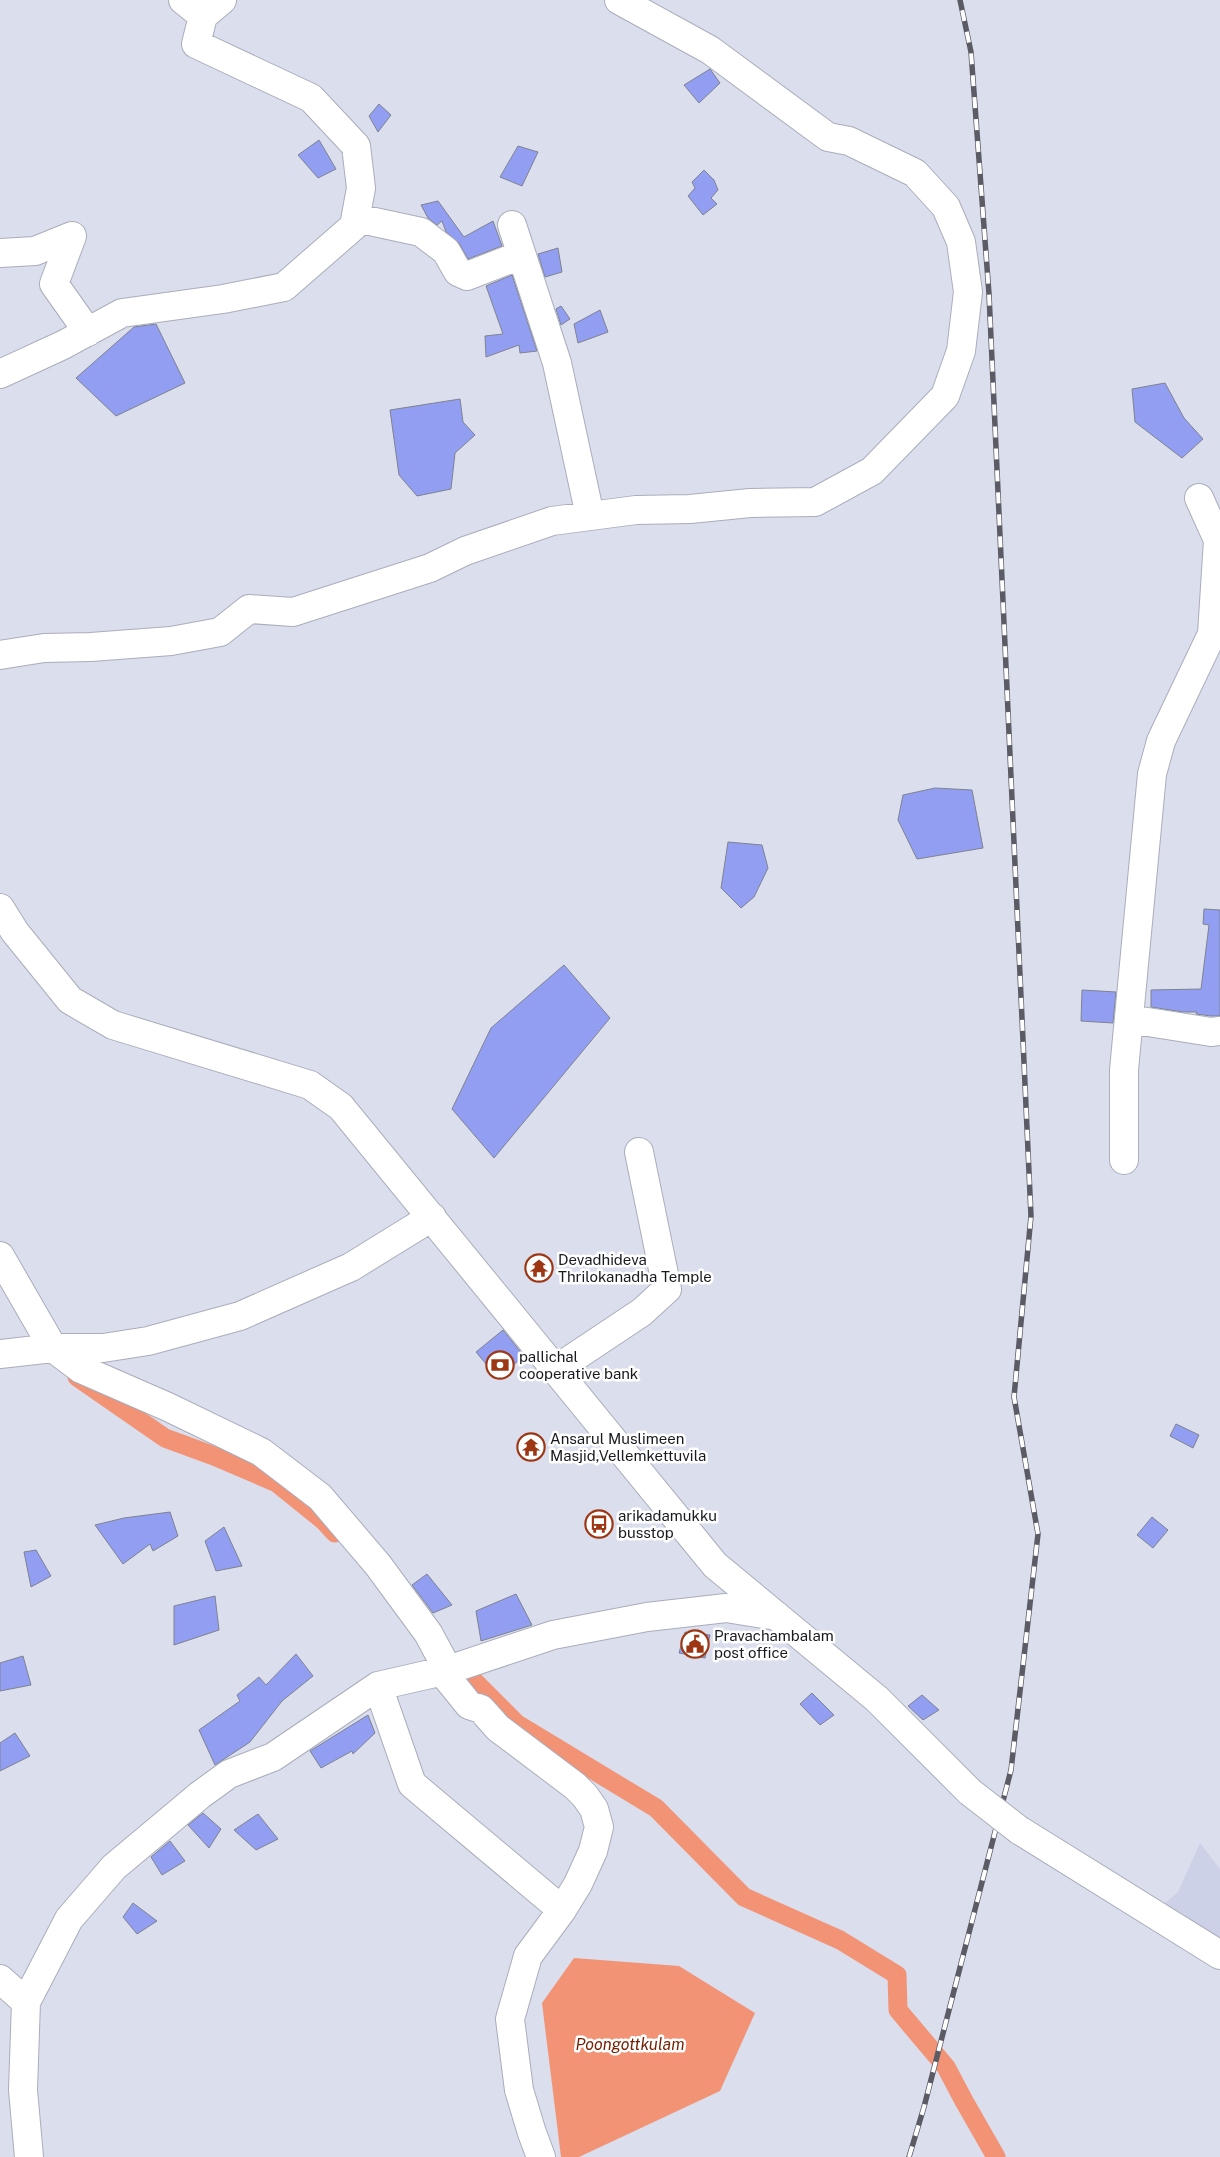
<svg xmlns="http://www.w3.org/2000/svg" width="1220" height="2157" viewBox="0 0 1220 2157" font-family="'Public Sans',sans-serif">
  <rect width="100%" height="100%" fill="#dbdeed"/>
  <path fill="#cdd1e7" d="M 1200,1843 L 1220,1869 L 1220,1942 L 1164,1904 L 1178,1892 Z"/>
  <path fill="#f29376" d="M 574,1958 L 679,1966 L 755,2013 L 720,2091 L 579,2157 L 561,2157 L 542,2003 Z"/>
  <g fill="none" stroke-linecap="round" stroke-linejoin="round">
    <path stroke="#f29376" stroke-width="19" d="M 77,1377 L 165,1438 L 214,1456 L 277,1483 L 324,1521 L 335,1533
      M 468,1675 L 517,1724 L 656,1808 L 744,1897 L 840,1940 L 897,1975 L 898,2010 L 946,2067 L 964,2101 L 996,2157"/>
  </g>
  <path fill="#929ef2" stroke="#7f828f" d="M 710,69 L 720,83 L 699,103 L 684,85 Z
    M 379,104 L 391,115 L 378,132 L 369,116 Z
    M 319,140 L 336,169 L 318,178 L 298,155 Z
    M 518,146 L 538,152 L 522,186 L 500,177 Z
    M 704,170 L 714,180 L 718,190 L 711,198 L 717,204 L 703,215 L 688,196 L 695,188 L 692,182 Z
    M 438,201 L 464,237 L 493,221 L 502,246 L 468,259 L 459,243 L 446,232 L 442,221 L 437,225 L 428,218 L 421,205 Z
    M 558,248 L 562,272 L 545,277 L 538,254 Z
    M 512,275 L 537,351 L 520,353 L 519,345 L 486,357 L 485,336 L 503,334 L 486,286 Z
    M 561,306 L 570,319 L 561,325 L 556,309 Z
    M 600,310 L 608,332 L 578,343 L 574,324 Z
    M 156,324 L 185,383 L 116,416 L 76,378 L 134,327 Z
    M 1165,383 L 1184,418 L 1203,439 L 1182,458 L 1135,422 L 1132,389 Z
    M 460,399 L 463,422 L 475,435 L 455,453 L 451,489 L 417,496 L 399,475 L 390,410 Z
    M 935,788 L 972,790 L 983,848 L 917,859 L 898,820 L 903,795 Z
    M 728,842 L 762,845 L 768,868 L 754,897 L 741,908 L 721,888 Z
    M 1204,909 L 1220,910 L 1220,1016 L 1211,1016 L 1196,1014 L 1197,1012 L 1183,1012 L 1151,1007 L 1151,990 L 1201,989 L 1209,925 L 1203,924 Z
    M 564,965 L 610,1018 L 494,1158 L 452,1109 L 491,1028 Z
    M 1082,990 L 1116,992 L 1113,1023 L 1081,1021 Z
    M 503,1330 L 524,1356 L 498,1378 L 476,1352 Z
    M 1176,1424 L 1199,1435 L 1193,1448 L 1170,1436 Z
    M 170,1512 L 178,1536 L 153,1551 L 150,1544 L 123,1564 L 95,1525 L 124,1518 Z
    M 1152,1517 L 1168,1530 L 1153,1548 L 1137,1535 Z
    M 224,1527 L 242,1566 L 216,1571 L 205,1541 Z
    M 36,1550 L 51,1576 L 31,1587 L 24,1552 Z
    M 427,1574 L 452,1605 L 433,1613 L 412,1585 Z
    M 516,1594 L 532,1625 L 481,1641 L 476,1611 Z
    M 215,1596 L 219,1630 L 174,1645 L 174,1606 Z
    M 685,1632 L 710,1635 L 705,1658 L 679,1653 Z
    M 296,1654 L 313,1676 L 282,1701 L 250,1742 L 215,1765 L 199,1730 L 240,1701 L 237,1695 L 259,1677 L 266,1685 Z
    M 23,1656 L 31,1685 L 0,1691 L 0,1663 Z
    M 812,1693 L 834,1715 L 820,1725 L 800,1704 Z
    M 922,1695 L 939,1710 L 923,1720 L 908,1706 Z
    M 368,1715 L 375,1733 L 353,1754 L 352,1751 L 321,1768 L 310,1751 Z
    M 15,1733 L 30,1756 L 0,1771 L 0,1743 Z
    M 203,1813 L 221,1829 L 209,1848 L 188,1825 Z
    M 258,1814 L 278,1839 L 256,1850 L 234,1830 Z
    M 170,1841 L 185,1861 L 162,1875 L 151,1857 Z
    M 133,1903 L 157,1921 L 137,1934 L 123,1917 Z"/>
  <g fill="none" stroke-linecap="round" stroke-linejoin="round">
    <g stroke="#aaadbb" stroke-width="30">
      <path id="minor" d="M 183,0 L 203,16
        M 356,218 L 421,232 L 446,251 L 458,272 L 467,276 L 521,255
        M 512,225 L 557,363 L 590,516
        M 0,253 L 35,251 L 72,236 L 54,284 L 88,332
        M 0,374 L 63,345 L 122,313 L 223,299 L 284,287 L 354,226 L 361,188 L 356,146 L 311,98 L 196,44 L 203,16 L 222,0
        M 0,655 L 44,648 L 91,647 L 171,641 L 220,632 L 249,609 L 293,612 L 430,568 L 465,551 L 552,521 L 636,510 L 690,509 L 750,503 L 815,502 L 872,471 L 945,396 L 961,351 L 968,292 L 961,242 L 946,207 L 915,173 L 849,141 L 828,137 L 710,50 L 619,0
        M 0,908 L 15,932 L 70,1000 L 113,1025 L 310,1085 L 341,1107 L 715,1565 L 877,1699 L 970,1792
        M 1129,1019 L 1211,1032 L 1220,1031
        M 1124,1160 L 1124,1070 L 1152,774 L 1161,741 L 1212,634 L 1218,540 L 1199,498
        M 0,1256 L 53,1348 L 81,1369 L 168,1407 L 261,1452 L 320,1497 L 378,1565 L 428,1633 L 448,1670 L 448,1679 L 469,1705 L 481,1709 L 498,1728 L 575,1786 L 585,1796 L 594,1809 L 599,1827 L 593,1851 L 578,1884 L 562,1910 L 528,1956 L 510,2019 L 519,2090 L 532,2133 L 541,2157
        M 0,1354 L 53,1348 L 103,1348 L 148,1341 L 240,1316 L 351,1267 L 432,1217
        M 555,1370 L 642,1312 L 667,1289 L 639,1152
        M 378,1686 L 412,1784 L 562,1910
        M 1019,1830 L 1220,1955
        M 0,1979 L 26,2002
        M 29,2157 L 23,2090 L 26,2002 L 69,1919 L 114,1867 L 200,1795 L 229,1774 L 273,1757 L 378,1686 L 448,1670 L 553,1635 L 647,1617 L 726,1608 L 777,1616"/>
    </g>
    <use href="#minor" stroke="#fff" stroke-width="28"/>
    <g stroke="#5a5b64" stroke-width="5.5">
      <path id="rail" d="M 909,2157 L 924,2107 L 1011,1770 L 1038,1534 L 1014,1397 L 1031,1216 L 989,294 L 971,52 L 960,0"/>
    </g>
    <use href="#rail" stroke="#fff" stroke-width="4" stroke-dasharray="11" stroke-linecap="butt"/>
    <g stroke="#aaadbb" stroke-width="30" stroke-linecap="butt">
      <path id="minor-bridge" d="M 970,1792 L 1019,1830"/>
    </g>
    <use href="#minor-bridge" stroke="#fff" stroke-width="28"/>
  </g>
  <defs>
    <g id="temple-ring" transform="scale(1.4375)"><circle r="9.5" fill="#fff" stroke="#9d3613" stroke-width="1.5"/><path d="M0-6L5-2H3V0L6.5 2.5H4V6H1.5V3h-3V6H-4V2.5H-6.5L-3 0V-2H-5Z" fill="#9d3613"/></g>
    <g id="bank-ring" transform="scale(1.4375)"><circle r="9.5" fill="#fff" stroke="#9d3613" stroke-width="1.5"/><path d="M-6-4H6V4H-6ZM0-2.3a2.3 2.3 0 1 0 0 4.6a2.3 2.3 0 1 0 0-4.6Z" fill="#9d3613"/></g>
    <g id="bus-ring" transform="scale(1.4375)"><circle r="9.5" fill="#fff" stroke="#9d3613" stroke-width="1.5"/><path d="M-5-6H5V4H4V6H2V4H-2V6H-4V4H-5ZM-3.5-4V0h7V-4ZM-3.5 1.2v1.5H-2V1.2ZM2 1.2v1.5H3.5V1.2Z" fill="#9d3613"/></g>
    <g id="civic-ring" transform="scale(1.4375)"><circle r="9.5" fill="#fff" stroke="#9d3613" stroke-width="1.5"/><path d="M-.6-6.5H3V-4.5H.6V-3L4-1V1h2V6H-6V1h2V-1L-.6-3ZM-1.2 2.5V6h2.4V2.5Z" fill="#9d3613"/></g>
  </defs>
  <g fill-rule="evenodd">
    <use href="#temple-ring" x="539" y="1268"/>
    <use href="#bank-ring" x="500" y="1365"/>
    <use href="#temple-ring" x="531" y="1447"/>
    <use href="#bus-ring" x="599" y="1524"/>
    <use href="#civic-ring" x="695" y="1644"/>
  </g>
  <g text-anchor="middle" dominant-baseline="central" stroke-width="5" stroke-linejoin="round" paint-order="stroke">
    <g font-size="15" fill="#191a1f" stroke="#fff" text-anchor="start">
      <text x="558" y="1259">Devadhideva<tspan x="558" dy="17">Thrilokanadha Temple</tspan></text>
      <text x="519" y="1356">pallichal<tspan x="519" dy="17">cooperative bank</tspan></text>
      <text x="550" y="1438">Ansarul Muslimeen<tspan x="550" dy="17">Masjid,Vellemkettuvila</tspan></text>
      <text x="618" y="1515">arikadamukku<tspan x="618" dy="17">busstop</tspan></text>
      <text x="714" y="1635">Pravachambalam<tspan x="714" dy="17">post office</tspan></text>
    </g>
    <g font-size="16" font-style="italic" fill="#731f00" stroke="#fff">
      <text x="630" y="2044">Poongottkulam</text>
    </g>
  </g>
</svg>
